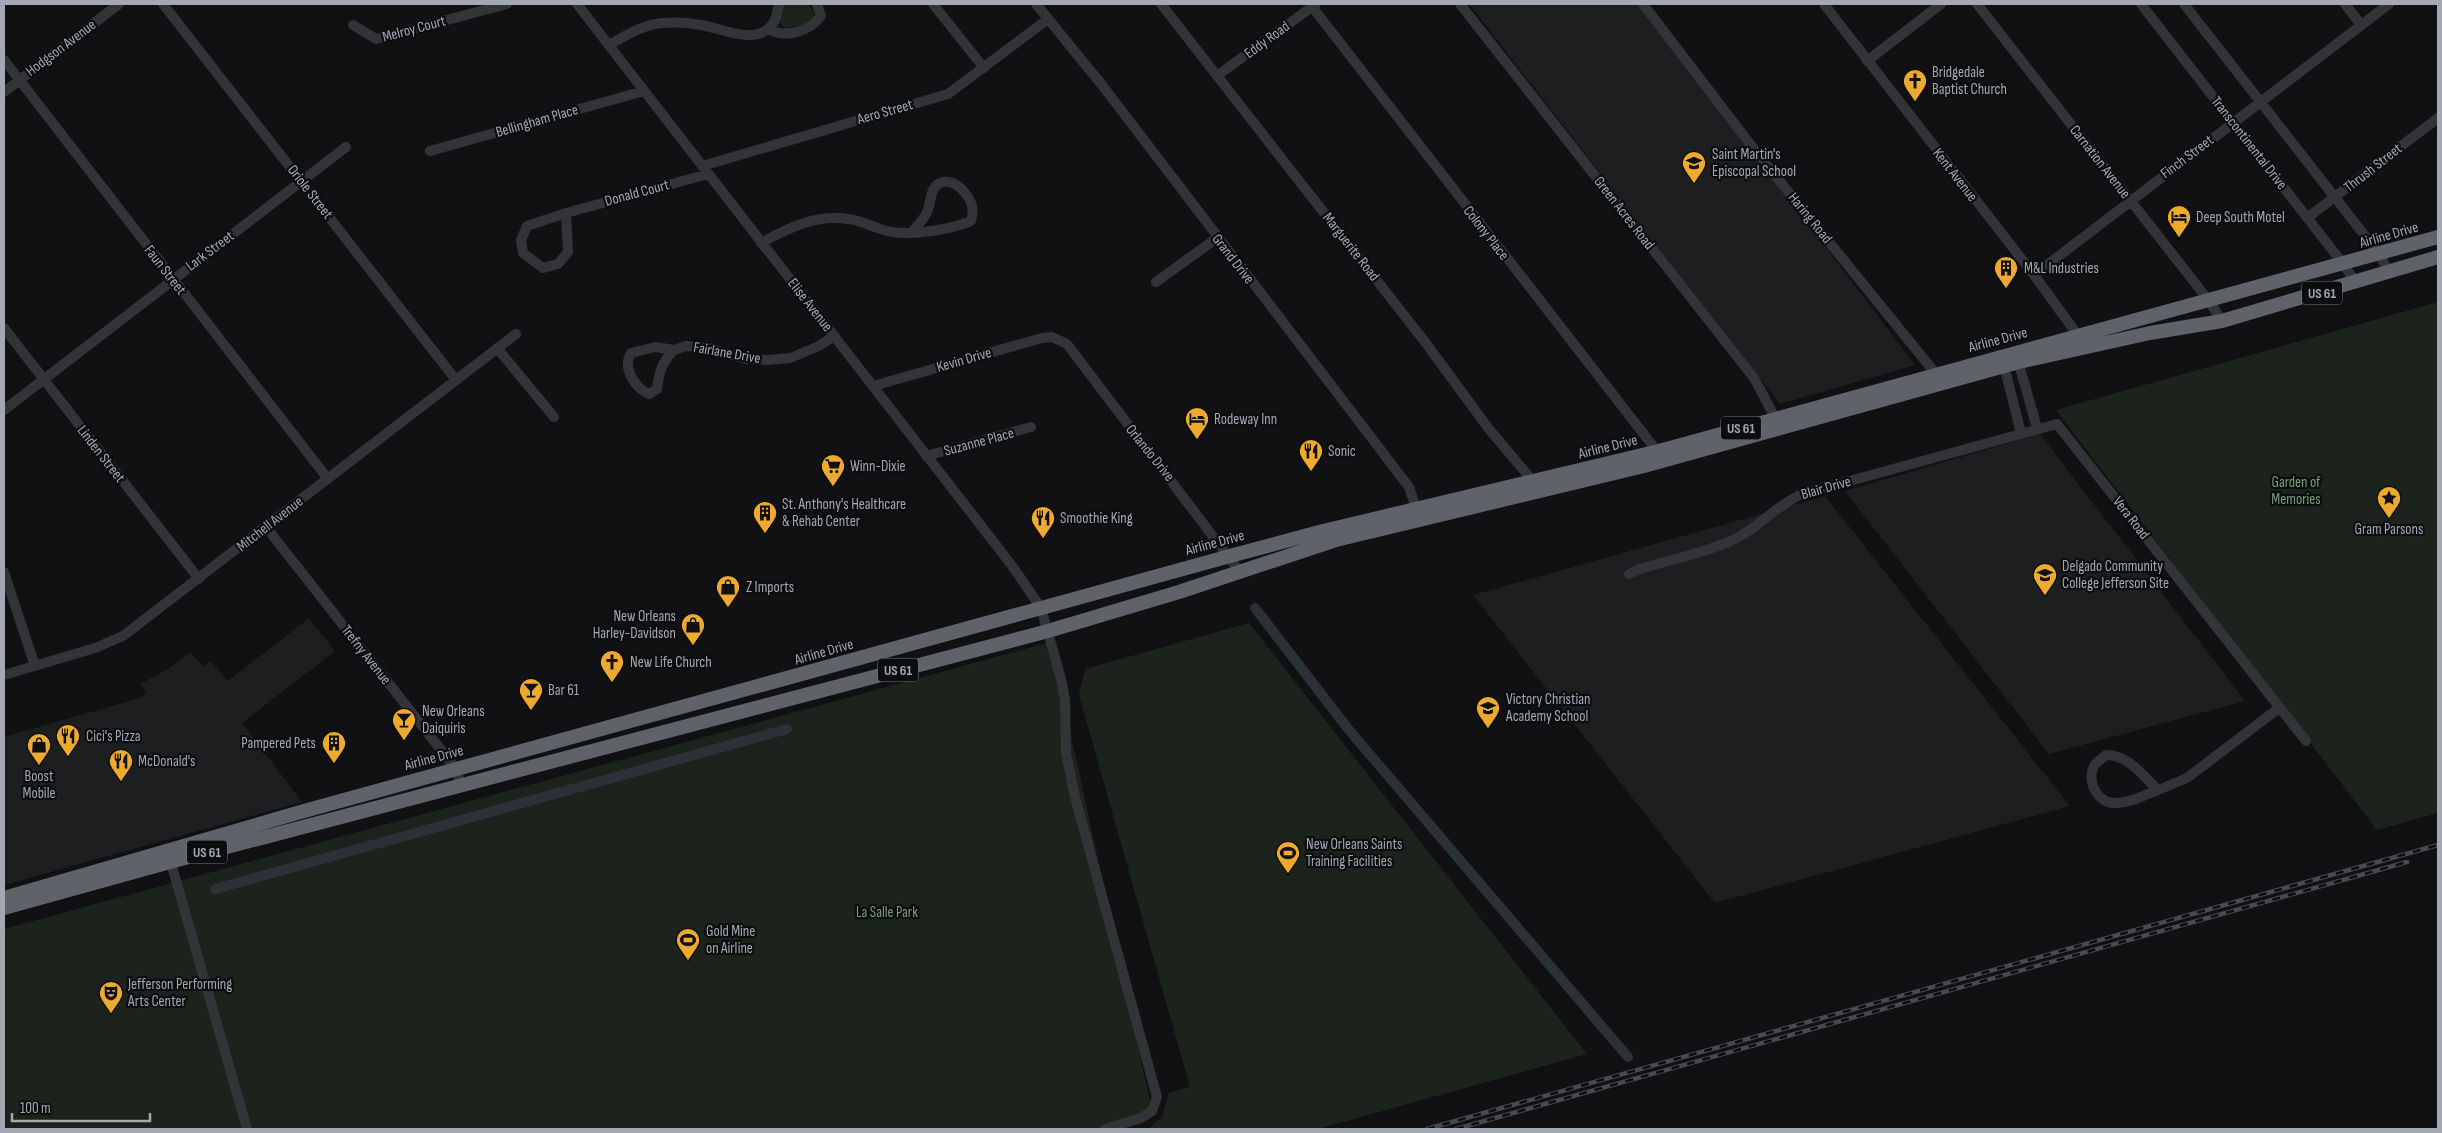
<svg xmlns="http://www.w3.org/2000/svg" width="2442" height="1133" viewBox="0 0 2442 1133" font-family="'Sofia Sans Condensed',sans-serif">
  <rect width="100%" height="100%" fill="#111113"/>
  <path fill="#1d1e20" d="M 1469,4 L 1642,4 L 1915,365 L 1780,404 Z
    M 2040,434 L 2245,701 L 2049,754 L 1845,491 Z
    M 1825,496 L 2070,806 L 1715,903 L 1473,595 Z
    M 309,618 L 335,651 L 242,723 L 302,802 L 4,885 L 4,737 L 140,698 L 146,692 L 141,684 L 169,668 L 191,652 L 203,667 L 211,661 L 228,681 Z"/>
  <path fill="#1c231d" d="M 784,4 L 808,4 L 814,12 L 814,18 L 807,24 L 784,28 L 779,22 Z
    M 2438,302 L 2438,813 L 2377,830 L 2056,410 Z
    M 1249,623 L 1587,1054 L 1318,1129 L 1148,1129 L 1162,1117 L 1169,1093 L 1190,1087 L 1079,695 L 1085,669 Z
    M 1051,642 L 1152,1111 L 1124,1129 L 4,1129 L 4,929 Z"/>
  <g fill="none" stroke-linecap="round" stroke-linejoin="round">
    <path stroke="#2a3238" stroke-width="10" d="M 1255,608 L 1349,730 L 1628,1057
      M 215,889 L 787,729"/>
    <path stroke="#333438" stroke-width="10" d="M 163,4 L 456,380
      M 577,4 L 1013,567 L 1041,608 L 1061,679 L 1065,700 L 1066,753 L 1075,797 L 1157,1097 L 1152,1111 L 1141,1118 L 1105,1129
      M 933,4 L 984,68
      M 1036,4 L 1102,85 L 1409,487 L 1418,514
      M 1161,4 L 1425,342 L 1489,429 L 1537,486
      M 1310,4 L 1660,455
      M 1460,4 L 1754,378 L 1779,425
      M 1643,4 L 1757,153 L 1936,374 L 1938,381
      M 1824,4 L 2034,275 L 2082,341
      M 1977,4 L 2209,301 L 2222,321
      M 2141,4 L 2344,265 L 2356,283
      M 2184,4 L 2380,255 L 2389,273
      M 2345,4 L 2361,25
      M 353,25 L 376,39 L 507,4
      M 769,29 C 785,39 810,31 821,16 L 817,4
      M 609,45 C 625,36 644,24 663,23 C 676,22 689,23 701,25 C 720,28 753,44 769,28 C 776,22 777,13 779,4
      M 4,60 L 328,479
      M 1867,61 L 1941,4
      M 1218,75 L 1316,4
      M 4,92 L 119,4
      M 430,151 L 644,91
      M 702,166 L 948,94 L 1048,19
      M 566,213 L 568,252 L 558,264 L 543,268 L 523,253 L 521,240 L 527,226 L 566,213 L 708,174
      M 2307,218 L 2438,118
      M 761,243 C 788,228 816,214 848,219 C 863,220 877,230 892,232 C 916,235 949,230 971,221 C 974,210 973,203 965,193 C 956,181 938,175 932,193 C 930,199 930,206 927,212 C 924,219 918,225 913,231
      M 2034,275 L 2389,4
      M 1156,282 L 1217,238
      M 4,328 L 199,579
      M 497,348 L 554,417
      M 674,350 C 662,362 659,372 657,389 L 649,394 C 635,388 622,368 631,353 L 655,347 L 674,350 L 686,346 L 710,348 L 745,359 L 767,360 L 790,358 L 819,346 L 834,336
      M 2017,357 L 2037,428
      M 2003,362 L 2021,433
      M 873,386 L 1042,338 L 1052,337 L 1067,344 L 1240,572
      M 4,410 L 346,147
      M 926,456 L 1031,427
      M 266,527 L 456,769 L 461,785
      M 4,572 L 35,666
      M 1629,574 L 1640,569 C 1668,560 1718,550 1742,535 C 1764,522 1779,504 1802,494 L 2057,424 L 2306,741
      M 4,675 L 95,648 L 123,636 L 516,334
      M 2106,755 C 2129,755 2142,775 2158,790 C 2145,795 2130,803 2116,803 C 2098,804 2086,782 2094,766 C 2096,762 2103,758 2106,755 Z
      M 2158,790 L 2187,778 L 2279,708
      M 169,856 L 247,1129"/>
    <path stroke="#5f6269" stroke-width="14" d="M 4,898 L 304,811 L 1230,556 L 1319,532 L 1659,451 L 2438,237
      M 4,908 L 170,862 L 1048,631 L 1179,592 L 1336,540 L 1644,466 L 2019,362 L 2150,333 L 2222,321 L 2438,257"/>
    <g stroke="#484a4f" stroke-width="4.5">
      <path id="rail" d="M 1427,1129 L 2438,845
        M 1456,1129 L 2407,862"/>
    </g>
    <use href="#rail" stroke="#0c0d0e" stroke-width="2.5" stroke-dasharray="8" stroke-linecap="butt"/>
  </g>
  <defs>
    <g id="church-pin" transform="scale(1.25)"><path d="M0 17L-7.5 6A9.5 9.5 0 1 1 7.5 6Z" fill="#eea92f" stroke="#0c0d0e"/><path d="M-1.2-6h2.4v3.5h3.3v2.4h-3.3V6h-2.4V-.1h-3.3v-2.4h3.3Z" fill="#111"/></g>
    <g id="school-pin" transform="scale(1.25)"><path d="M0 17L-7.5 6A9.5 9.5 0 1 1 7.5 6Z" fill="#eea92f" stroke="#0c0d0e"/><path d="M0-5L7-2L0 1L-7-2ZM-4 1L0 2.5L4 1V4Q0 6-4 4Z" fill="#111"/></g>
    <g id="hotel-pin" transform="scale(1.25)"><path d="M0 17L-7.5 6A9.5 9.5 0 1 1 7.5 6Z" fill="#eea92f" stroke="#0c0d0e"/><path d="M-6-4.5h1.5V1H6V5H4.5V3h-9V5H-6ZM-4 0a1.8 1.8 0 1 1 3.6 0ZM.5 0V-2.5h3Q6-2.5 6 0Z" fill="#111"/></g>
    <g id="building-pin" transform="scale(1.25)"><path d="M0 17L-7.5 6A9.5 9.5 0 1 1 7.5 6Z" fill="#eea92f" stroke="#0c0d0e"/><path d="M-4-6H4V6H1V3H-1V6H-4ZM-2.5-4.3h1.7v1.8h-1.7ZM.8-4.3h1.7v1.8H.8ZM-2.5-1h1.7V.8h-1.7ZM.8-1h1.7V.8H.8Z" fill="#111"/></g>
    <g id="restaurant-pin" transform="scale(1.25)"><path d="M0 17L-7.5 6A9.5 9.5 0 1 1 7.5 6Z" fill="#eea92f" stroke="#0c0d0e"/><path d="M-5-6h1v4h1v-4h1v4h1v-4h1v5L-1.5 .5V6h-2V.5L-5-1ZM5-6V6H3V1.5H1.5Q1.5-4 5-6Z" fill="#111"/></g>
    <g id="supermarket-pin" transform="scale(1.25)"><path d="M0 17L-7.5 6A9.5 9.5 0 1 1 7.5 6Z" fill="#eea92f" stroke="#0c0d0e"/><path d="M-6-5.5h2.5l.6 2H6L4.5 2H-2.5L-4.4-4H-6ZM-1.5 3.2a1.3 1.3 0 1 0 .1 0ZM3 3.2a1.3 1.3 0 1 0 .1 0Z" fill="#111"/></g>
    <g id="sight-pin" transform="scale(1.25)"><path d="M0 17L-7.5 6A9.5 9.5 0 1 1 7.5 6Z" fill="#eea92f" stroke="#0c0d0e"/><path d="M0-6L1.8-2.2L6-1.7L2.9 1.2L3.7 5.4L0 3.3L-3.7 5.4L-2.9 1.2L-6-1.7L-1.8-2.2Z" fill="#111"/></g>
    <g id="university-pin" transform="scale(1.25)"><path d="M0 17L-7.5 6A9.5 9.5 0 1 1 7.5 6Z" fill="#eea92f" stroke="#0c0d0e"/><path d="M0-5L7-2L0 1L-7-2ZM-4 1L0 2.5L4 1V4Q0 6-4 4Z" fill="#111"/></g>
    <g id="shop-pin" transform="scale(1.25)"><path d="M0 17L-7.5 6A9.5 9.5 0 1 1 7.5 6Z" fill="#eea92f" stroke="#0c0d0e"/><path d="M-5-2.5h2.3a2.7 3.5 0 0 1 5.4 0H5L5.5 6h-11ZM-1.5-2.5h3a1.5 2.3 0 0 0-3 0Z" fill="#111"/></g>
    <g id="bar-pin" transform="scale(1.25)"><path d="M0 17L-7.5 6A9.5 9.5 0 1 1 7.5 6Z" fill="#eea92f" stroke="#0c0d0e"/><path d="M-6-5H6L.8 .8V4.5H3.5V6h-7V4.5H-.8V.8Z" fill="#111"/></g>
    <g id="stadium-pin" transform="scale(1.25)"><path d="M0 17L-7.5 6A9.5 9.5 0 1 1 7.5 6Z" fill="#eea92f" stroke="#0c0d0e"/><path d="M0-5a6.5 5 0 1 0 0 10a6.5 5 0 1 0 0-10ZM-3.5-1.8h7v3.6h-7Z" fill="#111"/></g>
    <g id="theatre-pin" transform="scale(1.25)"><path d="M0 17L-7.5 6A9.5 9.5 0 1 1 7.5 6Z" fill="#eea92f" stroke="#0c0d0e"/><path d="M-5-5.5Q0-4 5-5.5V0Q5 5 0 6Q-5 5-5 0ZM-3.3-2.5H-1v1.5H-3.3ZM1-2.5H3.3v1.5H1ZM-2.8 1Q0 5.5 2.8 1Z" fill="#111"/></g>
  </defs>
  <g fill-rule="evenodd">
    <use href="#church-pin" x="1915" y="81"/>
    <use href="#school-pin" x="1694" y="163"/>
    <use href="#hotel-pin" x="2179" y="217"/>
    <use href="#building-pin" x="2006" y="268"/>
    <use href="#hotel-pin" x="1197" y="419"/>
    <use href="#restaurant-pin" x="1311" y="451"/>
    <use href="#supermarket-pin" x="833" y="466"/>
    <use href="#sight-pin" x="2389" y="498"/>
    <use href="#building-pin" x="765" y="513"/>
    <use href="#restaurant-pin" x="1043" y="518"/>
    <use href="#university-pin" x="2045" y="575"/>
    <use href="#shop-pin" x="728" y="587"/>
    <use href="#shop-pin" x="693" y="625"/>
    <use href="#church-pin" x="612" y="662"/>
    <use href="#bar-pin" x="531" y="690"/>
    <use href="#school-pin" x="1488" y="708"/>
    <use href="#bar-pin" x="404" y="720"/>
    <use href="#restaurant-pin" x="68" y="736"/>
    <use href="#building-pin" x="334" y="743"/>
    <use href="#shop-pin" x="39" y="745"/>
    <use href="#restaurant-pin" x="121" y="761"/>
    <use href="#stadium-pin" x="1288" y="853"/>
    <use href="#stadium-pin" x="688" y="940"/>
    <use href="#theatre-pin" x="111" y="993"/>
  </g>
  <g text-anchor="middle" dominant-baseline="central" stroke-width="4.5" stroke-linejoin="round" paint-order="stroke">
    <g fill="#0c0d0e" stroke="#767a82" stroke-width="1">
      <rect x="2302" y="281.5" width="40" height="23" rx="4"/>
      <rect x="1721" y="416.5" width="40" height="23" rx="4"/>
      <rect x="878" y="658.5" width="40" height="23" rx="4"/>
      <rect x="187" y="840.5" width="40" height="23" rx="4"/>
    </g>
    <g font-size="14" font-weight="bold" fill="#a3a8b3">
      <text x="2322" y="293">US 61</text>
      <text x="1741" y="428">US 61</text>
      <text x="898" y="670">US 61</text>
      <text x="207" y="852">US 61</text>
    </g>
    <g font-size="15" fill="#a3a8b3" stroke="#0c0d0e">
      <text transform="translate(414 29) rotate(-15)">Melroy Court</text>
      <text transform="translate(1267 40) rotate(-36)">Eddy Road</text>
      <text transform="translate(61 48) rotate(-37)">Hodgson Avenue</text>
      <text transform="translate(885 112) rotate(-16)">Aero Street</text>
      <text transform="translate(537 121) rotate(-16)">Bellingham Place</text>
      <text transform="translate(2249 143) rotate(52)">Transcontinental Drive</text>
      <text transform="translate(2187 157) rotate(-37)">Finch Street</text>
      <text transform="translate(2100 162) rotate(52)">Carnation Avenue</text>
      <text transform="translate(2373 168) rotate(-38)">Thrush Street</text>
      <text transform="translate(1955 175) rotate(52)">Kent Avenue</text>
      <text transform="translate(310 192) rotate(52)">Oriole Street</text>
      <text transform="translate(637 193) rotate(-15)">Donald Court</text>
      <text transform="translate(1624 213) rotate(52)">Green Acres Road</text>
      <text transform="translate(1810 218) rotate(51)">Haring Road</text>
      <text transform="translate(1486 233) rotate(52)">Colony Place</text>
      <text transform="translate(2389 235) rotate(-16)">Airline Drive</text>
      <text transform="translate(1351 247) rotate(52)">Marguerite Road</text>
      <text transform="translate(210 251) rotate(-37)">Lark Street</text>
      <text transform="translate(1233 259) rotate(52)">Grand Drive</text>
      <text transform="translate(165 270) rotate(52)">Faun Street</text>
      <text transform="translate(810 305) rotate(52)">Elise Avenue</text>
      <text transform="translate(1998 340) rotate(-15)">Airline Drive</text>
      <text transform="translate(727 353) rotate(10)">Fairlane Drive</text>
      <text transform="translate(964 360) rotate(-16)">Kevin Drive</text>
      <text transform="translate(979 442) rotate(-15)">Suzanne Place</text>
      <text transform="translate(1608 447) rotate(-14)">Airline Drive</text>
      <text transform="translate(1150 453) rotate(51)">Orlando Drive</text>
      <text transform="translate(101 454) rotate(52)">Linden Street</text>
      <text transform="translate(1826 488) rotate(-16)">Blair Drive</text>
      <text transform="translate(2131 518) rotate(52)">Vera Road</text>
      <text transform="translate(270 524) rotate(-38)">Mitchell Avenue</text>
      <text transform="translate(1215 543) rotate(-15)">Airline Drive</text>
      <text transform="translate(824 652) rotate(-16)">Airline Drive</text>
      <text transform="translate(366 655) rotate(52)">Trefny Avenue</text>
      <text transform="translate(434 758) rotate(-15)">Airline Drive</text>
    </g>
    <g font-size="15" fill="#a3a8b3" stroke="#0c0d0e" text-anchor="start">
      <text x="1932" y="72">Bridgedale<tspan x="1932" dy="17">Baptist Church</tspan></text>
      <text x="1712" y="154">Saint Martin's<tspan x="1712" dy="17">Episcopal School</tspan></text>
      <text x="2196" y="217">Deep South Motel</text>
      <text x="2024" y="268">M&amp;L Industries</text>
      <text x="1214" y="419">Rodeway Inn</text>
      <text x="1328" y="451">Sonic</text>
      <text x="850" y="466">Winn-Dixie</text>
      <text x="782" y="504">St. Anthony's Healthcare<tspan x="782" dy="17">&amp; Rehab Center</tspan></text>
      <text x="1060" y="518">Smoothie King</text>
      <text x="2389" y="529" text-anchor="middle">Gram Parsons</text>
      <text x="2062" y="566">Delgado Community<tspan x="2062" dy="17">College Jefferson Site</tspan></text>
      <text x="746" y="587">Z Imports</text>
      <text x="676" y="616" text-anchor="end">New Orleans<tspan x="676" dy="17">Harley-Davidson</tspan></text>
      <text x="630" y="662">New Life Church</text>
      <text x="548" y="690">Bar 61</text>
      <text x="1506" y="699">Victory Christian<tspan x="1506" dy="17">Academy School</tspan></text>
      <text x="422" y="711">New Orleans<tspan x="422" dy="17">Daiquiris</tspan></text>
      <text x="86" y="736">Cici's Pizza</text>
      <text x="316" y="743" text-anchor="end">Pampered Pets</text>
      <text x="138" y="761">McDonald's</text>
      <text x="39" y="776" text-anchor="middle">Boost<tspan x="39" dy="17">Mobile</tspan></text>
      <text x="1306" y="844">New Orleans Saints<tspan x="1306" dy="17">Training Facilities</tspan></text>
      <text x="706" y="931">Gold Mine<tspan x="706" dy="17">on Airline</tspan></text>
      <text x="128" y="984">Jefferson Performing<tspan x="128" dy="17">Arts Center</tspan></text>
    </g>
    <g font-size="15" fill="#7a9e7b" stroke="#0c0d0e">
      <text x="2296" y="482">Garden of<tspan x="2296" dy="17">Memories</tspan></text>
      <text x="887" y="912">La Salle Park</text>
    </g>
  </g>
  <rect width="2442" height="1133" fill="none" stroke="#a3a8b3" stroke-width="10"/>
  <path d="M12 1113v8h138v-8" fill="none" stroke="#a3a8b3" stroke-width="2.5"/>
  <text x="20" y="1113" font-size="15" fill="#a3a8b3" stroke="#0c0d0e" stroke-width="4" paint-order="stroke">100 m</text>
</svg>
